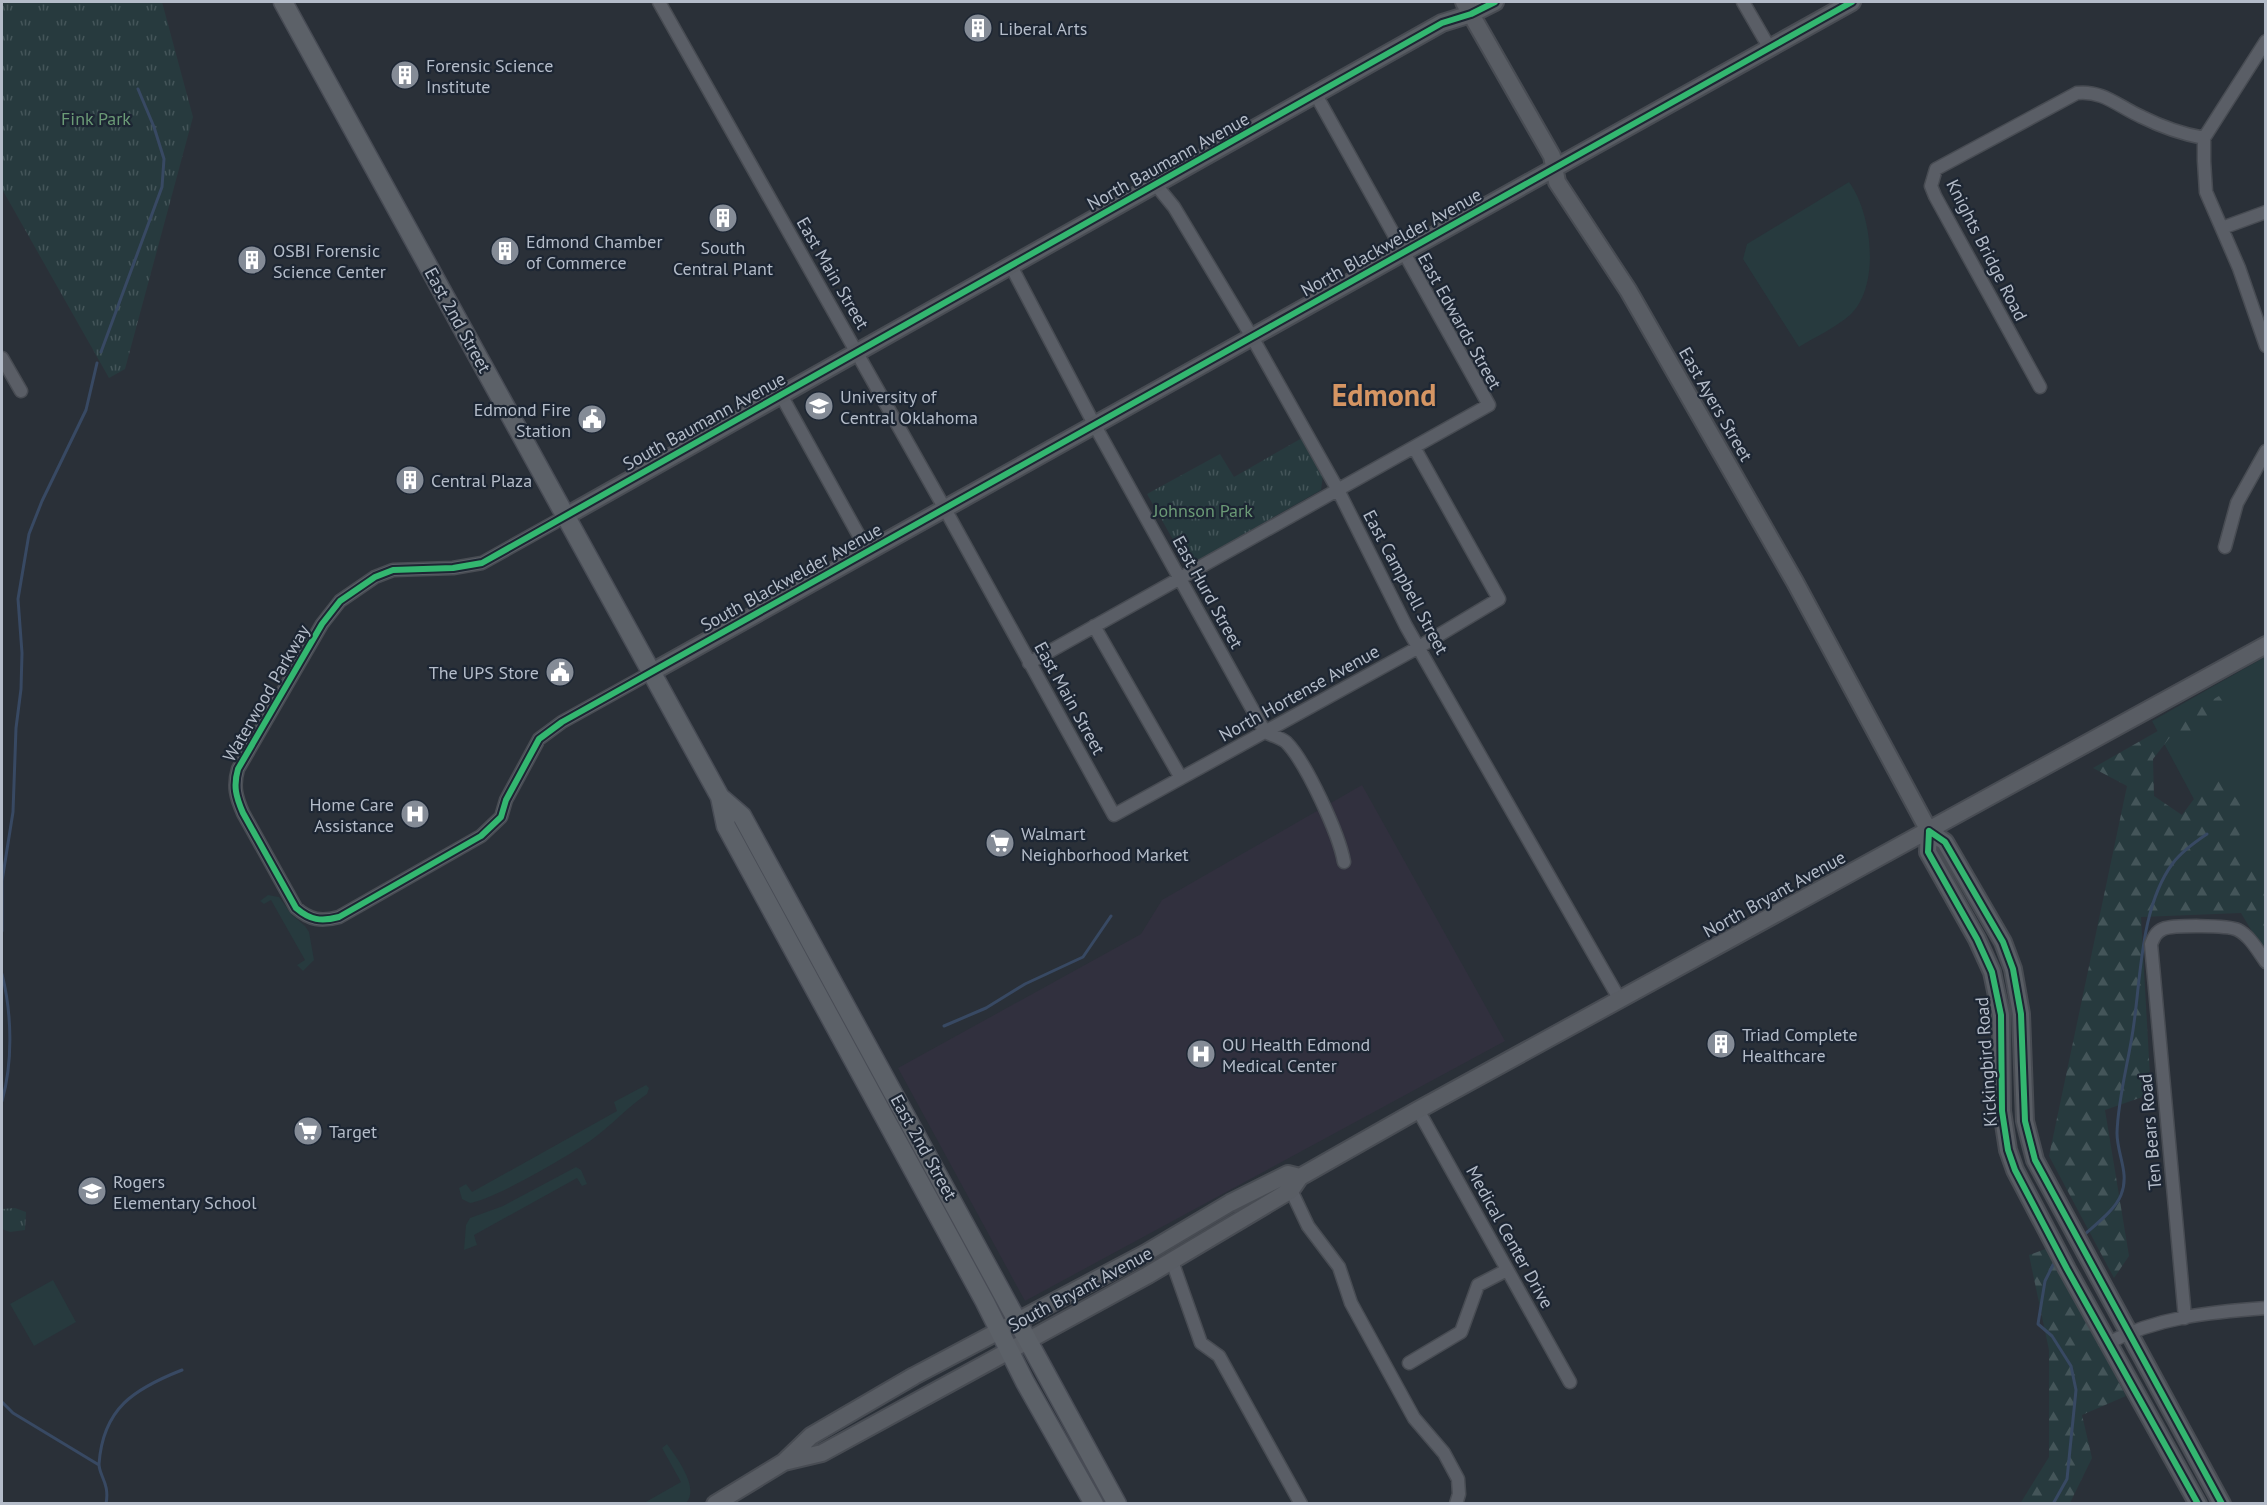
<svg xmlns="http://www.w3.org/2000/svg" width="2267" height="1505" viewBox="0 0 2267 1505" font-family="'PT Sans',sans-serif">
  <defs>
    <pattern id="forest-firs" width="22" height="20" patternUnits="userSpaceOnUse" patternTransform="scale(1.5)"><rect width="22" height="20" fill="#273a3e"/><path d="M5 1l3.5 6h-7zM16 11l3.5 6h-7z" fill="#445559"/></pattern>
    <pattern id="park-tufts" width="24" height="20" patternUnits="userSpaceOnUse" patternTransform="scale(1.5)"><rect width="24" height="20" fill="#273a3e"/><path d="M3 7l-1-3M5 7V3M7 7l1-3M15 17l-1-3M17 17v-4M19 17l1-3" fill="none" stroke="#445559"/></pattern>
  </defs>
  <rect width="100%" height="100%" fill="#2a3038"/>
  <path fill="#31303e" d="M 1362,785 L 1505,1041 L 1025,1301 L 898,1068 L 1141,934 L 1162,900 Z"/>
  <path fill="#273a3e" d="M 1849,182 C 1872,213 1881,286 1850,315 C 1835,328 1815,337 1799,347 L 1743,259 L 1747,244 Z
    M 2265,657 L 2265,932 L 2152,721 Z
    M 268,895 L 279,897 L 292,915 L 305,926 L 309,932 L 314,960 L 303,971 L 297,965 L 305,960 L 271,900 L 264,904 L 260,901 Z
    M 646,1085 L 649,1088 L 647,1094 C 625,1109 610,1127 590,1141 C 566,1157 497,1198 470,1203 L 462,1199 L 459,1188 L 466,1184 L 472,1192 L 617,1111 L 614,1102 Z
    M 576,1167 L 581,1170 L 587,1184 L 582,1186 L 577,1178 L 474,1235 L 477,1245 L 464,1250 L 466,1225 L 470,1218 L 503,1206 Z
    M 53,1280 L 76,1322 L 34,1346 L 10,1304 Z
    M 667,1444 C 677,1458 700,1488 686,1503 L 644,1503 L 681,1482 L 662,1448 Z"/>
  <path fill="url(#forest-firs)" d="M 2219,696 L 2227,708 L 2196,742 L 2171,736 L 2153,759 L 2154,796 L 2182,815 L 2214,772 L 2248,812 L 2236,845 L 2265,891 L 2265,953 L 2241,913 L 2141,917 L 2151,1094 L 2105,1110 L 2129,1256 L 2114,1278 L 2049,1156 L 2127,786 L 2093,768 Z
    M 2048,1248 L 2126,1396 L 2082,1415 L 2092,1458 L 2070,1503 L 2020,1504 L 2049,1457 L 2049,1350 L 2029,1255 Z"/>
  <path fill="url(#park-tufts)" d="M 2,2 L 162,2 L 193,117 L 125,369 L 109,378 L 2,189 Z
    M 1302,438 L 1323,475 L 1321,490 L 1200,559 L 1184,559 L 1147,494 L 1220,454 L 1234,477 Z
    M 15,1208 L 26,1212 L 25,1230 L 10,1232 L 2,1229 L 2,1209 Z"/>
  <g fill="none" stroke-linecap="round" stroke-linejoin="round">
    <path stroke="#384963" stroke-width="3" d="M 101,352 L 162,187 L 164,159 L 154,127 L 138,89
      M 2,931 L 2,881 L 13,812 L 16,728 L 21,689 L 22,653 L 18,599 L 29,534 L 42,501 L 86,410 L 97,363
      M 2,974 C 12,1014 13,1062 2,1101
      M 944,1026 L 986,1008 L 1025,984 L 1083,957 L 1111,916
      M 2084,1235 C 2096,1224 2115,1210 2121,1195 C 2130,1173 2117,1155 2117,1133 C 2118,1098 2128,1064 2133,1030 C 2141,979 2140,907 2173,863 C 2182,851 2195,842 2207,834
      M 2,1402 L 13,1413 L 99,1465
      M 106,1504 C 110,1483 99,1476 99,1464 C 103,1408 134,1389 182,1370
      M 2053,1504 L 2067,1479 L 2076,1390 L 2071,1366 L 2052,1336 L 2038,1324 L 2045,1281 L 2053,1265"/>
    <g stroke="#484c53" stroke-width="15">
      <path id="street" d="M 659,2 L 945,509 L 1114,815 L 1419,647 L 1499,599 L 1415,449
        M 1743,2 L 1769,47
        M 2266,41 L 2204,138 L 2204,161 L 2206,192 L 2239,268 L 2266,346
        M 1156,185 L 1174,207 L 1252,337 L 1338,490 L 1406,626 L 1620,1000
        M 2222,228 L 2266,212
        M 1011,266 L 1094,424 L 1265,732 C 1271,735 1281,738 1286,742 C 1306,762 1339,834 1344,862
        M 2,358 L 21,391
        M 2040,387 L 1935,196 L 1931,186 L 1936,169 L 2077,93 C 2103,90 2119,107 2142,117 C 2162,127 2182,134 2204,138
        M 781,395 L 868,552
        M 566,516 L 482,563 L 453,568 L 393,570 L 375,577 L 340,601 L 322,624 L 238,769 C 233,786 236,797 243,813 L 296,908 C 310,920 321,922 339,917 L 481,836 L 501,817 L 506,800 L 539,739 L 562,722 L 652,672
        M 2225,547 L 2237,503 L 2266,451
        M 1094,626 L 1181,778
        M 1029,663 L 1489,405 L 1316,95
        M 1418,1110 L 1570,1382
        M 1291,1190 L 1308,1226 L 1339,1267 L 1351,1303 L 1414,1418 L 1444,1453 L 1458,1479 L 1459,1494 L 1456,1504
        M 1172,1261 L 1201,1343 L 1219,1356 L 1301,1504
        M 2185,1318 L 2151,944 C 2154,937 2156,932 2163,929 C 2173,925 2228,925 2238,930 C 2250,936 2258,951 2266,962
        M 2108,1343 C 2157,1317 2211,1312 2266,1308
        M 1409,1363 L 1461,1332 L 1478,1285 L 1507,1270"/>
    </g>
    <g stroke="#484c53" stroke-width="20">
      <path id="secondary" d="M 1464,2 L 1552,156 L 1557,182 L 1628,290 L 1795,582 L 1929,831 L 1945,842 L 2003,942 L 2013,969 L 2021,1014 L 2025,1121 L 2035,1160 L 2222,1504
        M 566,516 L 1442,23 L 1471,14 L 1495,2
        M 652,672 L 1852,2
        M 1929,831 L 1928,852 L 1977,939 L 1992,972 L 2001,1015 L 2002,1111 L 2008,1150 L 2015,1170 L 2067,1269 L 2198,1504
        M 785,1461 L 811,1436 L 914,1376 L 1146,1253 L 1230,1203 L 1288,1174 L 1300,1177
        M 715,1504 L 784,1462 L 822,1453 L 1148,1275 L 1291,1190 L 1300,1177 L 1418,1110 L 2266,645"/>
    </g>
    <g stroke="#484c55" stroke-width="21">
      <path id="primary" d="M 283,2 L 720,797 L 726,826 L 985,1302 L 1025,1382 L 1094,1504
        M 720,797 L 742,816 L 1117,1504"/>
    </g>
    <use href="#street" stroke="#5a5e66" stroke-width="12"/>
    <use href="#secondary" stroke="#595d64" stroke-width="16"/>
    <use href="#primary" stroke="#5c6168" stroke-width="18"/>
    <g stroke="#1d2633" stroke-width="10">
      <path id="cycleway" d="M 1495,2 L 1471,14 L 1442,23 L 482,563 L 453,568 L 393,570 L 375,577 L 340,601 L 322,624 L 238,769 C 233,786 236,797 243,813 L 296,908 C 310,920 321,922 339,917 L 481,836 L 501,817 L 506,800 L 539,739 L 562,722 L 1852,2
        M 1929,831 L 1945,842 L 2003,942 L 2013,969 L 2021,1014 L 2025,1121 L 2035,1160 L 2222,1504
        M 1929,831 L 1928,852 L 1977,939 L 1992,972 L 2001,1015 L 2002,1111 L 2008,1150 L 2015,1170 L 2067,1269 L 2198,1504"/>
    </g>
    <use href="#cycleway" stroke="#33b770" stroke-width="6"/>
  </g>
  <defs>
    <g id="building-disc" transform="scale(1.5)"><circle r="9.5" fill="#848b96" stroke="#1d2633"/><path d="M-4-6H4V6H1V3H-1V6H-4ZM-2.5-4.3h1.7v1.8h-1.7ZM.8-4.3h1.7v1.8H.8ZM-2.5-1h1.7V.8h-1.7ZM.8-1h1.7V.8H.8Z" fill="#fff"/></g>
    <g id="university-disc" transform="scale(1.5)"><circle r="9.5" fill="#848b96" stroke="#1d2633"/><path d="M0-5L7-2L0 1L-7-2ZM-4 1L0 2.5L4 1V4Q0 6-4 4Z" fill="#fff"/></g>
    <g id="civic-disc" transform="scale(1.5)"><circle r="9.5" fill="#848b96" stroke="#1d2633"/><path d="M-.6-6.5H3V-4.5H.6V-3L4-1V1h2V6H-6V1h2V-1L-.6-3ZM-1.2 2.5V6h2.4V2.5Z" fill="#fff"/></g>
    <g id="hospital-disc" transform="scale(1.5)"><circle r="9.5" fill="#848b96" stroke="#1d2633"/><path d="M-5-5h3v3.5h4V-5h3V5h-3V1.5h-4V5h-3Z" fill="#fff"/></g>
    <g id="supermarket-disc" transform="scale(1.5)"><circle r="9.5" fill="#848b96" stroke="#1d2633"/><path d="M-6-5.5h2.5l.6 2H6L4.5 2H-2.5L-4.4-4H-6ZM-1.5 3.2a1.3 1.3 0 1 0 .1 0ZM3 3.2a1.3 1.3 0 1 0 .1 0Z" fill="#fff"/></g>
    <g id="school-disc" transform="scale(1.5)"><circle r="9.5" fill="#848b96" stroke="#1d2633"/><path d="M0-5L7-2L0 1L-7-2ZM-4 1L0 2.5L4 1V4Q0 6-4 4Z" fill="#fff"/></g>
  </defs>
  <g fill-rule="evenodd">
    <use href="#building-disc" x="978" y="28"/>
    <use href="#building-disc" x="405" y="75"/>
    <use href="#building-disc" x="723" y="218"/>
    <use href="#building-disc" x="505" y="251"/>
    <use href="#building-disc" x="252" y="260"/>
    <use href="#university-disc" x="819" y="406"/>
    <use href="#civic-disc" x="592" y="419"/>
    <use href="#building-disc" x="410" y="480"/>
    <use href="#civic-disc" x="560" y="672"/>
    <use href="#hospital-disc" x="415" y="814"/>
    <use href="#supermarket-disc" x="1000" y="843"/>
    <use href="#building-disc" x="1721" y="1044"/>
    <use href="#hospital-disc" x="1201" y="1054"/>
    <use href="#supermarket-disc" x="308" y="1131"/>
    <use href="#school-disc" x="92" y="1191"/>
  </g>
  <g text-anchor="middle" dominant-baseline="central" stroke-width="4.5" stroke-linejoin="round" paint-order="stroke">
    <g font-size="18" fill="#b4bcc9" stroke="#1d2633" text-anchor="start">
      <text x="999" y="28">Liberal Arts</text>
      <text x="426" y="65">Forensic Science<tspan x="426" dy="21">Institute</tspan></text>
      <text x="526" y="241">Edmond Chamber<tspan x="526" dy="21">of Commerce</tspan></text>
      <text x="723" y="247" text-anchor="middle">South<tspan x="723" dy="21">Central Plant</tspan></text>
      <text x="273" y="250">OSBI Forensic<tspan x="273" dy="21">Science Center</tspan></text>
      <text x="840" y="396">University of<tspan x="840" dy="21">Central Oklahoma</tspan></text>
      <text x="571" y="409" text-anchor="end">Edmond Fire<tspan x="571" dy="21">Station</tspan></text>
      <text x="431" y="480">Central Plaza</text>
      <text x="539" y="672" text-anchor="end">The UPS Store</text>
      <text x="394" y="804" text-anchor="end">Home Care<tspan x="394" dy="21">Assistance</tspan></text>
      <text x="1021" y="833">Walmart<tspan x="1021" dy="21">Neighborhood Market</tspan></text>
      <text x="1742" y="1034">Triad Complete<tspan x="1742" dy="21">Healthcare</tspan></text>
      <text x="1222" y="1044">OU Health Edmond<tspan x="1222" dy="21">Medical Center</tspan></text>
      <text x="329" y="1131">Target</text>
      <text x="113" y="1181">Rogers<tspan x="113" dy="21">Elementary School</tspan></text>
    </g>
    <g font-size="18" fill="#6b9a76" stroke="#1d2633">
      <text x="96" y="118">Fink Park</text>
      <text x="1203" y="510">Johnson Park</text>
    </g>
    <g font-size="18" fill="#b4bcc9" stroke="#1d2633">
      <text transform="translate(1168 161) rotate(-29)">North Baumann Avenue</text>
      <text transform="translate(1391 242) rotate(-29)">North Blackwelder Avenue</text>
      <text transform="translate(1987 250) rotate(63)">Knights Bridge Road</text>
      <text transform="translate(833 273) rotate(60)">East Main Street</text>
      <text transform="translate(458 320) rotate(61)">East 2nd Street</text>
      <text transform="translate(1460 321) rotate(61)">East Edwards Street</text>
      <text transform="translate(1716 404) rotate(60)">East Ayers Street</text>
      <text transform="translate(704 421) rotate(-29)">South Baumann Avenue</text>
      <text transform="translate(791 577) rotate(-29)">South Blackwelder Avenue</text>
      <text transform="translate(1406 582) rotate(62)">East Campbell Street</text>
      <text transform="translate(1208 592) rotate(61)">East Hurd Street</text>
      <text transform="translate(266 693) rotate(-60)">Waterwood Parkway</text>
      <text transform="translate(1299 693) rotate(-29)">North Hortense Avenue</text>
      <text transform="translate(1070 698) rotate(61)">East Main Street</text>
      <text transform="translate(1774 894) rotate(-29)">North Bryant Avenue</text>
      <text transform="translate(1986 1062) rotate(-94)">Kickingbird Road</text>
      <text transform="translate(2150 1132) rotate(-95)">Ten Bears Road</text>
      <text transform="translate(924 1147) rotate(61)">East 2nd Street</text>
      <text transform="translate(1510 1237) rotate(61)">Medical Center Drive</text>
      <text transform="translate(1080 1289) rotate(-28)">South Bryant Avenue</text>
    </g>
    <g font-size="30" font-weight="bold" fill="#d59563" stroke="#1d2633">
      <text x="1384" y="394">Edmond</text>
    </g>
  </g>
  <rect width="2267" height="1505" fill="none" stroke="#b4bcc9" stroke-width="6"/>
</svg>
